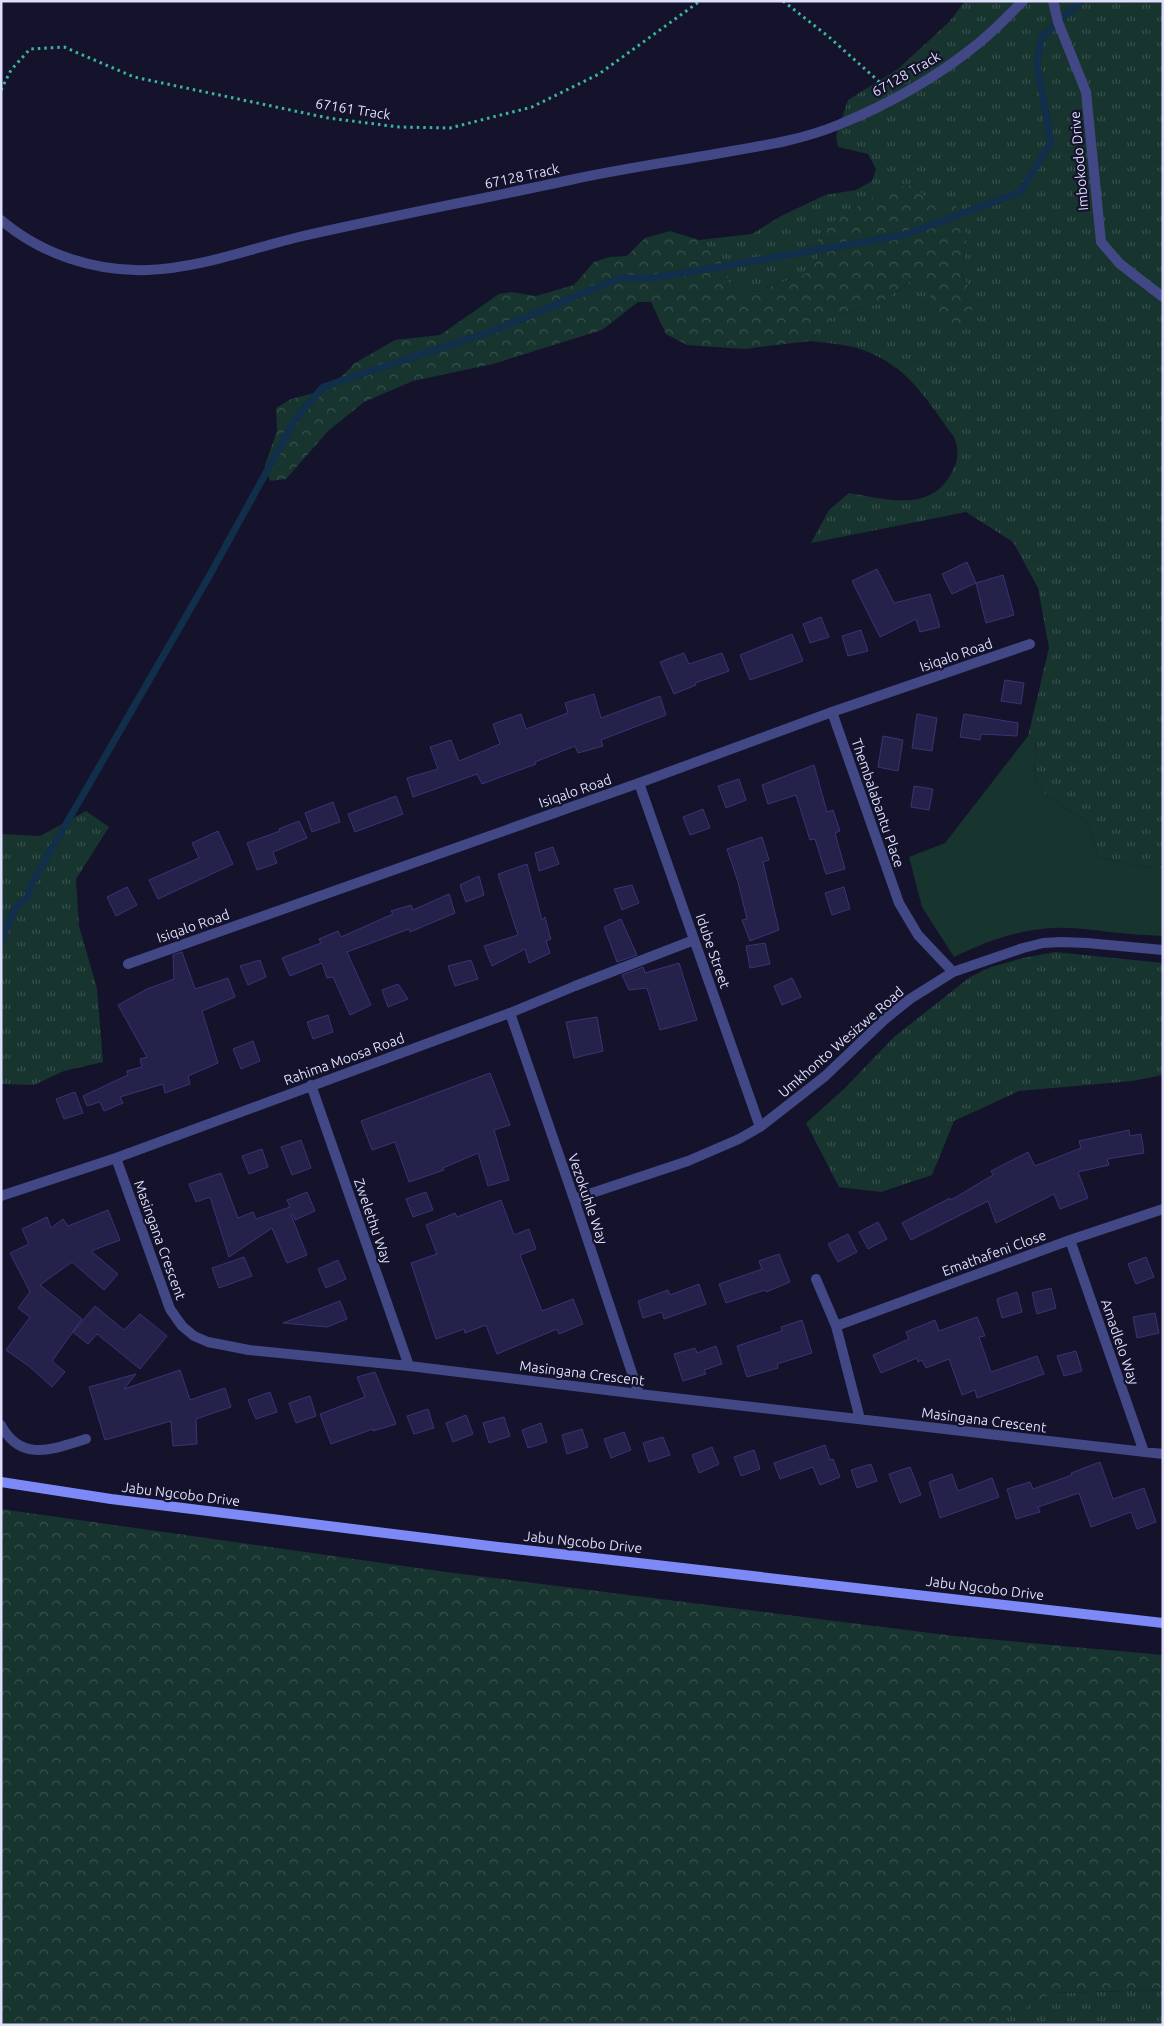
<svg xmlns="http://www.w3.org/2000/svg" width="1164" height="2026" viewBox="0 0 1164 2026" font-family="Ubuntu,sans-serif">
  <defs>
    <pattern id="grass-tufts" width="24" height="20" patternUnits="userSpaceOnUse" patternTransform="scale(1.25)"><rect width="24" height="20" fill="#17342f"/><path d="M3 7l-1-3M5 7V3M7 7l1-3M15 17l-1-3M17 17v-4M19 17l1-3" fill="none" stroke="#38514e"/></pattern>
    <pattern id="forest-crowns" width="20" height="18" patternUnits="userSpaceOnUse" patternTransform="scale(1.25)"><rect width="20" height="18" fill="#17342f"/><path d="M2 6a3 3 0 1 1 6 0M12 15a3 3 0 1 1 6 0" fill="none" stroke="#38514e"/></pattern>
  </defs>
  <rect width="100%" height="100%" fill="#14132b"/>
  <path fill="url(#grass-tufts)" d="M 965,1 L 1163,1 L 1163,869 L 1146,867 L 1098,857 L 1088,823 L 1045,795 L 1034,775 L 1036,740 L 1028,736 L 1049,648 L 1038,588 L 1013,542 L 966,512 L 811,543 L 829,510 L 849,493 C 885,499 930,513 951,474 C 958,462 960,451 954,437 C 925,398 909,366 860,349 C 845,344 826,343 810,341 L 835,315 L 881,303 L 913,279 L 929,288 L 976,302 L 962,274 L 967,235 L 912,185 L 819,238 L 817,259 L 805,274 L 755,292 L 730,287 L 722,258 L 699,240 L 752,234 L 781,216 L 825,195 L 856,190 L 872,181 L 876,169 L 868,154 L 838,147 L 836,136 L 848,100 L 898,69 L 949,22 Z
    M 86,811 L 109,827 L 76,879 L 79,926 L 97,988 L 103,1062 L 64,1071 L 34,1085 L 1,1084 L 1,834 L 40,836 Z
    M 1055,952 L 1163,963 L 1163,1075 L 1132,1081 L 1019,1091 L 954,1121 L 932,1175 L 881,1192 L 839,1187 L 806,1123 L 844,1089 L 894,1037 L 970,977 L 991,967 L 1023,958 Z
    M 1163,1990 L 1163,2025 L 999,2025 L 1000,2021 L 1053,1993 Z"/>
  <path fill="url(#forest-crowns)" d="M 912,185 L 931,202 L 956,206 L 967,235 L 962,274 L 976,302 L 965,325 L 934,320 L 929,288 L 913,279 L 881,303 L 835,315 L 810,341 L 744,349 L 687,345 L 666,334 L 651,302 L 638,302 L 602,330 L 493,364 L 413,381 L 364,402 L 328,431 L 286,479 L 270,481 L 265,465 L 277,431 L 276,408 L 291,399 L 329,389 L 355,363 L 395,340 L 440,335 L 499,294 L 511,292 L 536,296 L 574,285 L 594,262 L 609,257 L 627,256 L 645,238 L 670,231 L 699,240 L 722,258 L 731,287 L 755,292 L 805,274 L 817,259 L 818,238 L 826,227 L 886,189 Z
    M 1,1509 L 446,1572 L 954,1636 L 1163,1655 L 1163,1990 L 1053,1993 L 1001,2021 L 999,2025 L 1,2025 Z"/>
  <path fill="#17342f" d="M 1028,736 L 1036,740 L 1034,775 L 1045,795 L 1088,823 L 1098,857 L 1146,867 L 1163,869 L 1163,936 C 1145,935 1127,934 1109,932 C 1091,930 1074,927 1056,928 C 1019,929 987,941 954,957 L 922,907 L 909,857 L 945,843 Z"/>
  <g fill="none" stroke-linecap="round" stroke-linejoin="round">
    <path stroke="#112e4a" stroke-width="7" d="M 1,942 L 16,906 L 27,898 L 32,883 L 207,580 L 295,420 L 323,387 L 495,330 L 620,278 L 654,278 L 904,235 L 1020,192 L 1051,143 L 1037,63 L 1041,38 L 1081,1"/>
  </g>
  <path fill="#24214a" stroke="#393474" d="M 967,562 L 976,583 L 952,594 L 942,574 Z
    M 877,569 L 894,603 L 930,594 L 940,627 L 920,632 L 916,619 L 880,637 L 852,581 Z
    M 1003,575 L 1014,615 L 986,623 L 976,583 Z
    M 821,617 L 829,637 L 810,643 L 803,624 Z
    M 861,630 L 868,651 L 848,656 L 842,636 Z
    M 792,634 L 803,661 L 750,680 L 740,655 Z
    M 684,653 L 689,664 L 722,653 L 729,671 L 695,683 L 696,685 L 674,694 L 660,662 Z
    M 1005,680 L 1024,683 L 1021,704 L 1001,701 Z
    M 594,694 L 601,718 L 660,696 L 666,715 L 601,740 L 603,746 L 578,753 L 575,746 L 535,762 L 536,764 L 482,784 L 477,774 L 413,797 L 407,778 L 438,769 L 430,747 L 451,740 L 459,761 L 500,744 L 493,724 L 521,714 L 526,729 L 568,713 L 565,703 Z
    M 917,714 L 937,718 L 932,751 L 912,748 Z
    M 964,714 L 1018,723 L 1017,736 L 981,734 L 980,740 L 960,737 Z
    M 883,736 L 903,740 L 898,771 L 878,767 Z
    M 814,765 L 827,812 L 833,810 L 840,831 L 835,833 L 845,869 L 826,874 L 815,839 L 810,840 L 796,795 L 768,804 L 762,785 Z
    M 739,779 L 746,800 L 726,808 L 718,786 Z
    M 914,786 L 933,789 L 929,810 L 911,807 Z
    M 396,796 L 403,814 L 355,832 L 348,814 Z
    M 333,802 L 340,822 L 312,832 L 305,813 Z
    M 703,809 L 710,828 L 690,835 L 683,817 Z
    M 299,821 L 307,838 L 273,852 L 277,863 L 257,870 L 247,843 L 280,831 L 279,829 Z
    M 218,831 L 233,864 L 158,899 L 149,880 L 199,858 L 192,843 Z
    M 762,837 L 769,860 L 763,862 L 779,930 L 750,941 L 742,920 L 747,919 L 738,882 L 727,849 Z
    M 553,847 L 559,864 L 539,871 L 535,853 Z
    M 527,864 L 542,920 L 545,917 L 550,936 L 551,939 L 546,941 L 550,953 L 529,963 L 525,949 L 492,966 L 484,946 L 518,935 L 498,874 Z
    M 479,876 L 484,895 L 466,902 L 460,885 Z
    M 632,885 L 639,903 L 622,910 L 614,889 Z
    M 127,887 L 137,905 L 116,916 L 107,897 Z
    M 844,887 L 850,909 L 832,915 L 825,893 Z
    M 449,894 L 455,913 L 410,932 L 409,929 L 347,952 L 371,1005 L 350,1015 L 333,977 L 327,978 L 322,963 L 290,976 L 282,958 L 321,943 L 319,939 L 338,931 L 341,937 L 393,914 L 391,911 L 411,905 L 413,910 Z
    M 621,919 L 637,955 L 617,962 L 604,927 Z
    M 765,943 L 770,964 L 750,968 L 746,946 Z
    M 182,952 L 195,989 L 228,978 L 235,997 L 202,1011 L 218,1063 L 188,1076 L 190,1084 L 165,1093 L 163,1084 L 120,1097 L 123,1103 L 104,1111 L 100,1102 L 87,1106 L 83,1096 L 128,1075 L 127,1071 L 142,1067 L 140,1059 L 147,1057 L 118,1005 L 147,989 L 174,979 L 173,955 Z
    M 260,960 L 266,977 L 248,985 L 240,966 Z
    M 471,960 L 478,979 L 455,986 L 448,966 Z
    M 679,963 L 697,1020 L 660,1030 L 647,988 L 629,990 L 622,975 L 643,967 L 645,973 Z
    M 792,978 L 801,997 L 782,1005 L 774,986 Z
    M 398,984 L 408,999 L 388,1007 L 382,990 Z
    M 328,1015 L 333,1032 L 313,1039 L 307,1022 Z
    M 597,1017 L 603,1051 L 574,1058 L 566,1022 Z
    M 253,1041 L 260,1061 L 241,1069 L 233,1049 Z
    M 490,1073 L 510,1125 L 494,1130 L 509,1180 L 488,1186 L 478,1153 L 443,1168 L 444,1170 L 409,1182 L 395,1142 L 372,1150 L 361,1121 Z
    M 75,1092 L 83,1113 L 64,1119 L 56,1099 Z
    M 1129,1130 L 1130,1136 L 1141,1134 L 1144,1153 L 1107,1159 L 1109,1165 L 1078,1172 L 1088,1198 L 1060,1209 L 1054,1194 L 996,1223 L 988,1201 L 911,1240 L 902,1223 L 950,1198 L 951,1200 L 993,1175 L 991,1171 L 1028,1152 L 1035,1166 L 1081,1148 L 1079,1141 Z
    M 301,1140 L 311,1168 L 292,1175 L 281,1147 Z
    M 262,1149 L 268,1167 L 249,1174 L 242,1156 Z
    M 221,1173 L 238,1218 L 253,1212 L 256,1219 L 290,1207 L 287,1200 L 307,1192 L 315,1211 L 295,1220 L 293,1214 L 291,1215 L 307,1255 L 287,1263 L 272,1228 L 229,1257 L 210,1197 L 196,1202 L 189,1184 Z
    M 426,1192 L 433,1210 L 413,1217 L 406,1199 Z
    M 501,1200 L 514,1235 L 529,1229 L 536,1249 L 520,1255 L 542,1311 L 573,1299 L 583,1324 L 559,1334 L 557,1329 L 497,1354 L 486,1325 L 465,1333 L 464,1329 L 436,1339 L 411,1263 L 437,1254 L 426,1225 L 455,1213 L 457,1217 Z
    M 108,1210 L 120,1240 L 91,1251 L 118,1274 L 104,1290 L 72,1262 L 40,1285 L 82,1319 L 52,1361 L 65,1372 L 52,1387 L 30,1367 L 6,1350 L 30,1317 L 18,1308 L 30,1292 L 10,1253 L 29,1244 L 22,1229 L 47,1217 L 51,1228 L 63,1219 L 68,1226 Z
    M 878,1222 L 887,1239 L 868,1249 L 859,1232 Z
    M 848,1234 L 857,1252 L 838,1262 L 828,1244 Z
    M 779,1254 L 790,1282 L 766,1292 L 765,1290 L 726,1303 L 719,1284 L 762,1269 L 759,1261 Z
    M 244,1257 L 252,1276 L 219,1288 L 212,1268 Z
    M 1146,1257 L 1154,1277 L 1136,1284 L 1128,1264 Z
    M 338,1260 L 346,1279 L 326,1288 L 318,1269 Z
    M 699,1284 L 706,1304 L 664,1319 L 662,1312 L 643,1318 L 638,1301 L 668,1290 L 670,1295 Z
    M 1051,1288 L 1056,1308 L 1037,1314 L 1032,1293 Z
    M 1017,1292 L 1022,1312 L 1002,1318 L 997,1299 Z
    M 340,1301 L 347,1319 L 327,1327 L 283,1323 Z
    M 95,1306 L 124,1330 L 140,1314 L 167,1336 L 140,1369 L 97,1334 L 88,1344 L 73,1332 Z
    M 1155,1313 L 1159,1333 L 1137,1338 L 1133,1317 Z
    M 977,1317 L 985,1336 L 979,1337 L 991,1372 L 1037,1356 L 1044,1374 L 977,1398 L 975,1390 L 962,1395 L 949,1359 L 926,1368 L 922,1360 L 918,1362 L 917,1358 L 881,1373 L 873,1355 L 909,1339 L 906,1332 L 935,1320 L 939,1331 Z
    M 802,1320 L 812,1353 L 777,1364 L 778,1368 L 747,1377 L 737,1346 L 782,1331 L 781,1327 Z
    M 716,1346 L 722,1364 L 704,1370 L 706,1374 L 683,1381 L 674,1354 L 695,1348 L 697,1353 Z
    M 1076,1351 L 1082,1371 L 1064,1376 L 1057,1356 Z
    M 180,1370 L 190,1400 L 225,1388 L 231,1407 L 196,1419 L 197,1444 L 173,1446 L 171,1421 L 105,1440 L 89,1387 L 136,1374 L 124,1389 Z
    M 375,1372 L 396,1424 L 373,1431 L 373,1429 L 331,1444 L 320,1414 L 365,1397 L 357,1377 Z
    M 270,1392 L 277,1412 L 256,1419 L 248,1400 Z
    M 310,1396 L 316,1416 L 296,1423 L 289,1403 Z
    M 428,1409 L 434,1428 L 414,1434 L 407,1416 Z
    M 466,1415 L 473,1434 L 453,1442 L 446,1423 Z
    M 504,1417 L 510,1436 L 489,1443 L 483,1423 Z
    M 541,1423 L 547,1442 L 528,1448 L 522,1430 Z
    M 582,1429 L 588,1447 L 567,1454 L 562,1435 Z
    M 624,1432 L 631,1450 L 611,1458 L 604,1439 Z
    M 663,1437 L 670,1455 L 649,1462 L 643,1443 Z
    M 825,1445 L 830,1460 L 833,1459 L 840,1477 L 820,1485 L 813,1467 L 780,1479 L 774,1463 Z
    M 712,1447 L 719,1464 L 699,1473 L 692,1455 Z
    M 754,1450 L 760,1469 L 741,1476 L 734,1457 Z
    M 1100,1462 L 1113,1499 L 1144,1488 L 1156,1522 L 1137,1529 L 1131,1512 L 1091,1527 L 1079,1493 L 1038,1507 L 1040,1512 L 1016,1519 L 1007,1489 L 1030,1482 L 1033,1489 L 1072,1475 L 1071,1473 Z
    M 871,1464 L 877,1481 L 857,1488 L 851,1470 Z
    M 910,1467 L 921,1495 L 900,1503 L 889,1474 Z
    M 952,1474 L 958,1491 L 992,1478 L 999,1497 L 940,1518 L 929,1482 Z"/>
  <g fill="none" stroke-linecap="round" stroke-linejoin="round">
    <path stroke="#3ab69e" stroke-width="3" stroke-dasharray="2.5 4" stroke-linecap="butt" d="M 783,1 L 829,37 L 884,86
      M 1,90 L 11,70 L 30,49 L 64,47 L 134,77 L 328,118 L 399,127 L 450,128 L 532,107 L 599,74 L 700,1"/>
    <path stroke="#424886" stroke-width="10" d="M 1053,1 L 1058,22 L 1086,92 L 1101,242 L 1120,264 L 1163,297
      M 1,220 C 41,254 95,272 148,270 C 201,268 252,248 303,236 C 392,216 481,199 570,180 C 624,168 678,161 732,151 C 768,145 804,139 838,125 C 887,105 934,79 975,46 C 992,33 1008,16 1023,1
      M 832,712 L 899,903 L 918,935 L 953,972
      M 639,783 L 760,1127
      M 128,964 L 639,783 L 832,712 L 1030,644
      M 510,1013 L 574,1199 L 639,1394
      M 311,1085 L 409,1366
      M 116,1158 L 170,1309 L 182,1326 L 194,1336 L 208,1342 L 249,1350 L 409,1366 L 639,1394 L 1163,1454
      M 1,1196 L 116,1158 L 510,1013 L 575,986 L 694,940
      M 574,1199 L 688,1161 L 739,1139 L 760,1127 L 824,1077 L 884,1020 L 910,999 L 953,972 L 1023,948 L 1043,943 L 1061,942 L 1087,943 L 1163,950
      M 1070,1240 L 1144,1452
      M 816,1279 L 836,1326
      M 860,1419 L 836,1326 L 1070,1240 L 1163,1209
      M 1,1425 C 21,1463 53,1449 86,1439"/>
    <path stroke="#7d89f6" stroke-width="10" d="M 1,1482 L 111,1499 L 498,1547 L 1163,1623"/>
  </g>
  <g text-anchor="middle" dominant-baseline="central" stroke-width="4.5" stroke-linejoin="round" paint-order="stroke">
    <g font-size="14" fill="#dfdffd" stroke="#14132b">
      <text transform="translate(906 74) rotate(-30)">67128 Track</text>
      <text transform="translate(353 109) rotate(9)">67161 Track</text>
      <text transform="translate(1079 161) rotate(-95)">Imbokodo Drive</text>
      <text transform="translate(522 176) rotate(-12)">67128 Track</text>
      <text transform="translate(956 655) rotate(-19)">Isiqalo Road</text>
      <text transform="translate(575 791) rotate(-19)">Isiqalo Road</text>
      <text transform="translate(878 803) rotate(71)">Thembalabantu Place</text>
      <text transform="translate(193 926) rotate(-19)">Isiqalo Road</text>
      <text transform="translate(713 951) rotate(71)">Idube Street</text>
      <text transform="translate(841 1042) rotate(-41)">Umkhonto Wesizwe Road</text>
      <text transform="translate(344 1059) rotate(-20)">Rahima Moosa Road</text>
      <text transform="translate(588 1199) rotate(71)">Vezokuhle Way</text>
      <text transform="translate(373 1221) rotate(71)">Zwelethu Way</text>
      <text transform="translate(160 1240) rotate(70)">Masingana Crescent</text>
      <text transform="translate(994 1253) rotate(-20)">Emathafeni Close</text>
      <text transform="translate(1120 1342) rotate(71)">Amadlelo Way</text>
      <text transform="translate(582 1373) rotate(7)">Masingana Crescent</text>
      <text transform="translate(984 1420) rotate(7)">Masingana Crescent</text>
      <text transform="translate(181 1494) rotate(7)">Jabu Ngcobo Drive</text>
      <text transform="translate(583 1542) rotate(6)">Jabu Ngcobo Drive</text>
      <text transform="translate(985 1588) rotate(7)">Jabu Ngcobo Drive</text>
    </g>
  </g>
  <rect width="1164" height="2026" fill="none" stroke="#dfdffd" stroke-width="5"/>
</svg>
